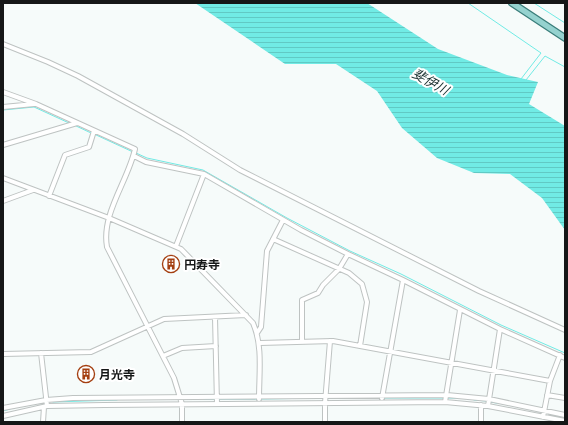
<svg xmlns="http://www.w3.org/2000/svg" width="568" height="425" viewBox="0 0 568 425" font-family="Literata,'Noto Sans JP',serif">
  <defs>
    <pattern id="water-rules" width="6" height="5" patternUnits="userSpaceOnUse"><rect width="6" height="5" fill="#71ebe5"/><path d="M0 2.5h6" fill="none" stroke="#61c9c4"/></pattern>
  </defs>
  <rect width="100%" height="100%" fill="#f6fbfa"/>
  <path fill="url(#water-rules)" d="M 195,3 L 367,3 L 438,49 L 507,75 L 538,82 L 529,104 L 565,126 L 565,230 L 542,198 L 510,174 L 474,173 L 437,158 L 402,128 L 377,91 L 336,64 L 285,64 Z"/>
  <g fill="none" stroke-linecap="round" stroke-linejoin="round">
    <path stroke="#71ebe5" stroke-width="1" d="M 468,3 L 541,53 L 521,79
      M 534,3 L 565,23
      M 526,80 L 545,56 L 565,67
      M 3,110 L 34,107 L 69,123
      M 74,125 L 91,133
      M 94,134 L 133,152
      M 136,153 L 147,158 L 203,170 L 287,218 L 350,251 L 401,274 L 501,325 L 565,353
      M 326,398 L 381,398
      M 384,398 L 443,398
      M 446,398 L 457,398
      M 204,399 L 215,399
      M 218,399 L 257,399
      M 260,399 L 323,398
      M 474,400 L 487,401
      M 53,402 L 117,400
      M 490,402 L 497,403
      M 3,411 L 10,409"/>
    <g stroke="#bec3c2" stroke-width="6">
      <path id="minor" d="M 3,44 L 48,62 L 78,76 L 183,134 L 240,170 L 479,291 L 565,330
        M 3,92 L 36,104 L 135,149 C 128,181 101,214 107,247 L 174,378 L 182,404 L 182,422
        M 3,107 L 34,104
        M 3,145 L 77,123
        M 134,156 L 146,162 L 204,174 L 301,230 L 348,254 L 403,280 L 500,329 L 565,358
        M 3,178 L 109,218 L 181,249 L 253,323 C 263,346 259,373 259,399
        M 49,196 L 65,155 L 89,147 L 94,131
        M 3,201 L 33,190
        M 273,239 L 349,273 L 362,284 L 367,302 L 360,346
        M 176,246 L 204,174
        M 215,317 L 217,404
        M 257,333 L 261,327 L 267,251 L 283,220
        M 302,342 L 302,300 L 318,293 L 323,285 L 339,269 L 348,254
        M 260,343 L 333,341 L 550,381
        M 41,353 L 47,406
        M 3,354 L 91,352 L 164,319 L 246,315
        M 163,356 L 182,348 L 216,346
        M 547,395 L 565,398
        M 382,398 L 403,280
        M 445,402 L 460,310
        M 488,406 L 500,329
        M 3,408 L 46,400 L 73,398 L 447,395 L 489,399 L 565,415
        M 3,416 L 47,406 L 104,405 L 445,402 L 488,406 L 565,421
        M 543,417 L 550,381 L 560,355
        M 43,422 L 44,407
        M 325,422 L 325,403 L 330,341
        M 481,422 L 481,405"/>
    </g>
    <g stroke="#3a7d7a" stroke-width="8">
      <path id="major" d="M 512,3 L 565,38"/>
    </g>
    <use href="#minor" stroke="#fff" stroke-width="4"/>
    <use href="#major" stroke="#95d2cf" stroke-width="5.5"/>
  </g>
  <defs>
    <g id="building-ring" transform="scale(0.9)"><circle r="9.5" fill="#fff" stroke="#a43f11" stroke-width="1.5"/><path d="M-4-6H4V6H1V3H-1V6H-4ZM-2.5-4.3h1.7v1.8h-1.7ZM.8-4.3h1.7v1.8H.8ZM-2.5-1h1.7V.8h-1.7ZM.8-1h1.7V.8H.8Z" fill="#a43f11"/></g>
  </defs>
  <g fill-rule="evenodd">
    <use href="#building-ring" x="171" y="264"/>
    <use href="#building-ring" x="86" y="374"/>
  </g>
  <g text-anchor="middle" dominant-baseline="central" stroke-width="4" stroke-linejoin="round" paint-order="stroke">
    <g font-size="12" font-weight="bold" fill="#151717" stroke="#fff" text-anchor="start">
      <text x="184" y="264">円寿寺</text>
      <text x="99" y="374">月光寺</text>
    </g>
    <g font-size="13" font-style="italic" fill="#182e2d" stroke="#fff">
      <text transform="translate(431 81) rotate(29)">斐伊川</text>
    </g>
  </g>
  <rect width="568" height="425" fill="none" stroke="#151717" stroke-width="8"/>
</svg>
